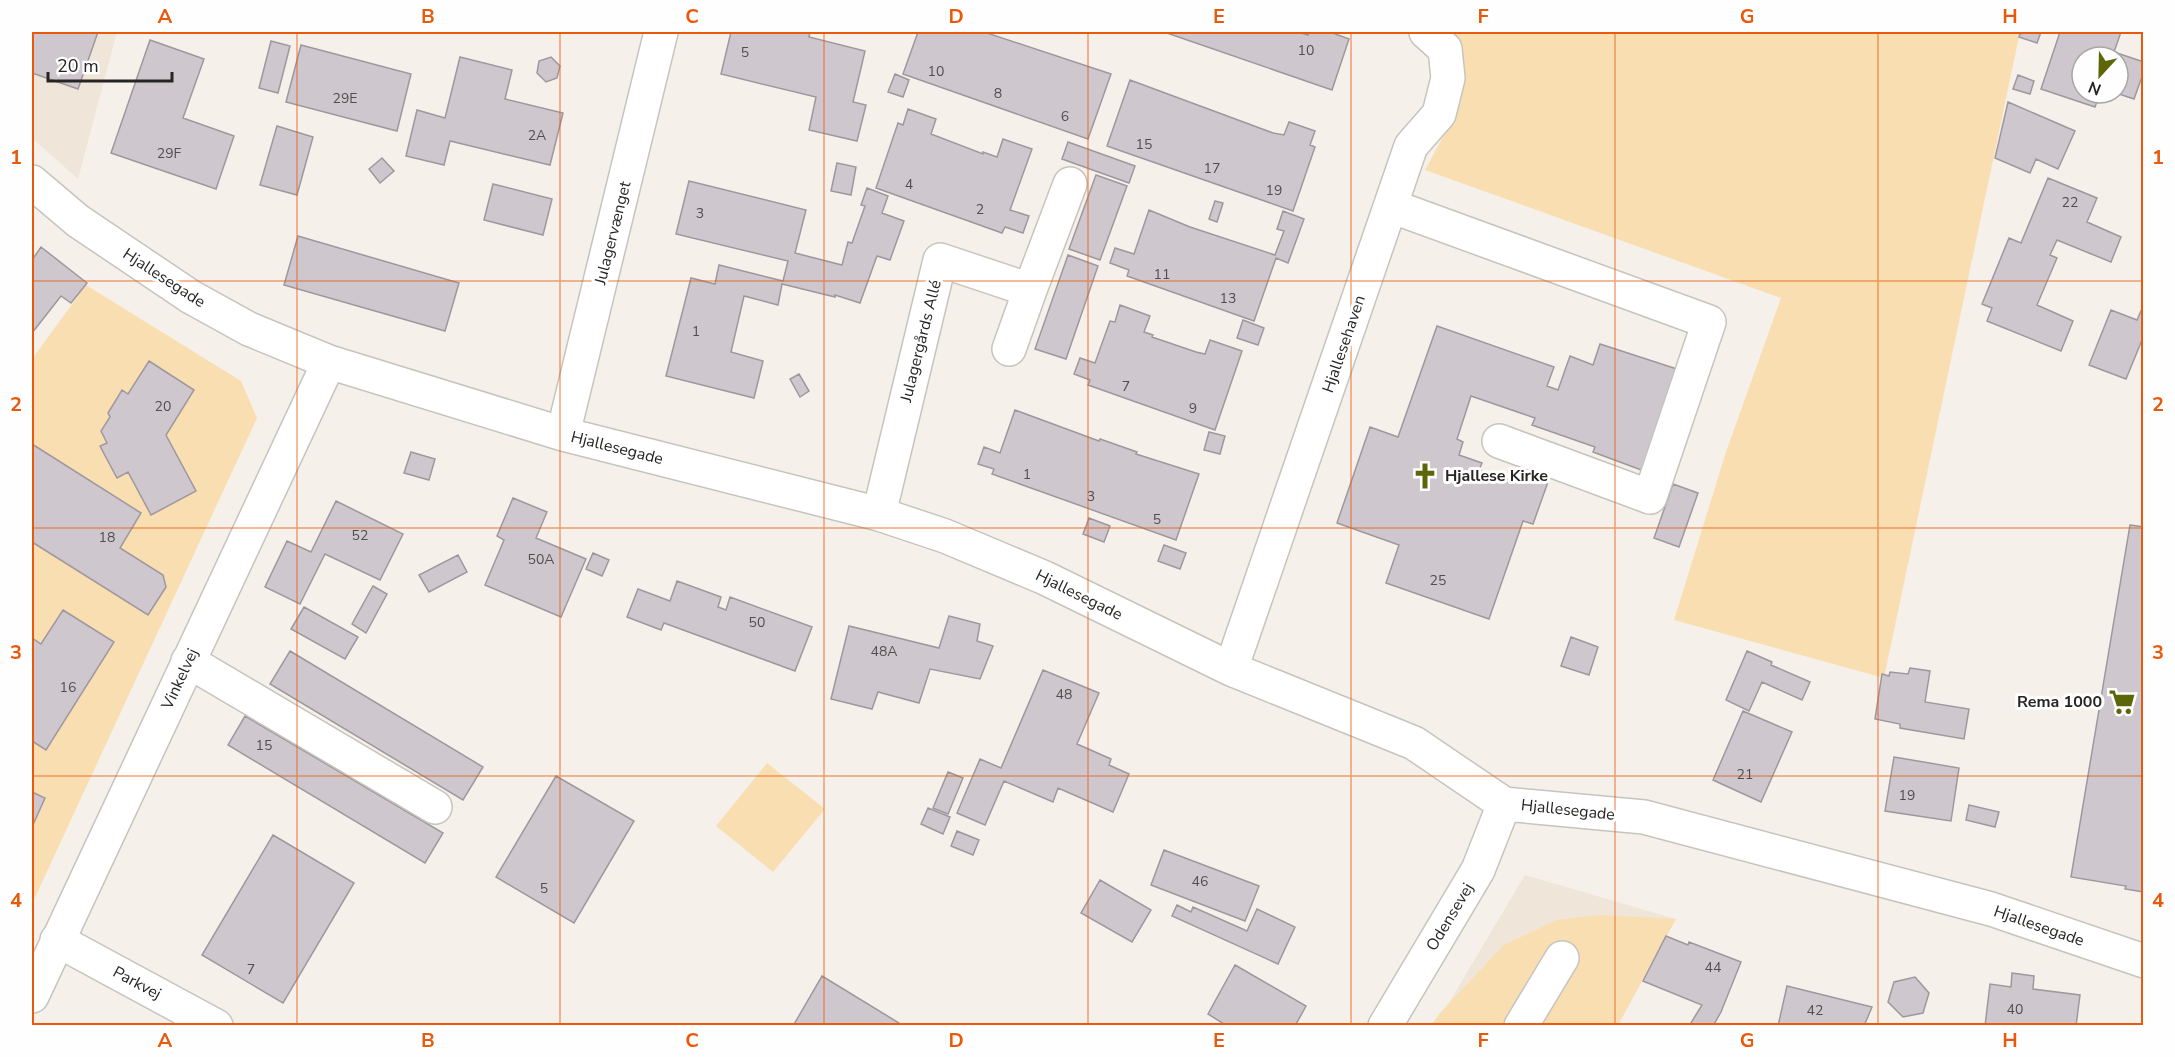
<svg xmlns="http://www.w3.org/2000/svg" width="2175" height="1057" viewBox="0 0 2175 1057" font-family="'Nunito Sans',sans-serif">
  <rect width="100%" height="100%" fill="#f5f1ea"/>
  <path fill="#efe6d9" d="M 32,32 L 117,32 L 78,179 L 32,138 Z
    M 1525,875 L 1676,919 L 1618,1025 L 1435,1026 Z"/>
  <path fill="#f9deb2" d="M 1447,32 L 2020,32 L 1884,678 L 1674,620 L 1726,452 L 1781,298 L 1425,170 L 1450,124 L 1464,61 Z
    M 86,285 L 241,381 L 257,418 L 32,904 L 32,359 Z
    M 767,763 L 825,809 L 773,872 L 716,826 Z
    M 1599,915 L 1676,919 L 1618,1025 L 1431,1026 L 1440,1013 L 1504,945 L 1557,920 Z"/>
  <path fill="#cec8ce" stroke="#9e989e" stroke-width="1.5" d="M 32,32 L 98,32 L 78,89 L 32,73 Z
    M 731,32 L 810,32 L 809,37 L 865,51 L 853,102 L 866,105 L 857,141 L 809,130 L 816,97 L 721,74 Z
    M 918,32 L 984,32 L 1111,74 L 1088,139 L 903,74 Z
    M 1164,32 L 1298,32 L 1308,35 L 1309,32 L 1330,32 L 1349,39 L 1332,90 Z
    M 2021,32 L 2041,32 L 2037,43 L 2019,37 Z
    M 2060,32 L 2121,32 L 2114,52 L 2144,62 L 2144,71 L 2134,99 L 2116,93 L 2118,93 L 2118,57 L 2082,57 L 2082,93 L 2100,93 L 2095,107 L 2041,89 Z
    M 150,40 L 204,59 L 183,118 L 234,136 L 216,189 L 111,153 Z
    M 271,41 L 290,46 L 278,93 L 259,88 Z
    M 301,45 L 411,74 L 397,131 L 286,102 Z
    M 460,57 L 512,70 L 505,99 L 563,113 L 550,165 L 450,141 L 444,165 L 406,156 L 417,110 L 445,118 Z
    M 551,57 L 560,66 L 557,78 L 546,82 L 537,73 L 539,61 Z
    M 895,74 L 909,80 L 903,97 L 888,92 Z
    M 2018,75 L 2034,81 L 2030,94 L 2013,89 Z
    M 1130,80 L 1273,133 L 1284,135 L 1289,122 L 1315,131 L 1310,145 L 1315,147 L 1293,211 L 1107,146 Z
    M 2008,102 L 2075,131 L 2058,169 L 2036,159 L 2030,173 L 1995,158 Z
    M 908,109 L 936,119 L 931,134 L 983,154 L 983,152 L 997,157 L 1003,139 L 1032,149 L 1010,210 L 1029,216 L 1023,233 L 1005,227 L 1002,233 L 876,188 L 898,123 L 903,125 Z
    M 277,126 L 313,137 L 297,195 L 260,185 Z
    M 1068,142 L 1135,166 L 1129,183 L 1062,159 Z
    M 382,158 L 394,171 L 380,183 L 369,169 Z
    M 837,163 L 856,167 L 851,195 L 831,191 Z
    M 1096,175 L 1127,186 L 1100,260 L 1069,249 Z
    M 2048,178 L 2097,198 L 2087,222 L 2121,237 L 2111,262 L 2057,240 L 2050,255 L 2057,258 L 2037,305 L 2073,321 L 2061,351 L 1987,321 L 1992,308 L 1982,304 L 2009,238 L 2021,243 Z
    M 689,181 L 806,210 L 795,253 L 842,265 L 848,242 L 852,243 L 865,206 L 861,205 L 867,188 L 888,196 L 882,213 L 904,221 L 890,260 L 877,256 L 860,303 L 835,295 L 835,297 L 782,284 L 778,305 L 744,296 L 731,352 L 763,361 L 754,398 L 666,376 L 691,278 L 715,284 L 719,265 L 783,281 L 788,261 L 676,234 Z
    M 493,184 L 552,199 L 543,235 L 484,220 Z
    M 1215,201 L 1223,203 L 1217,222 L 1209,219 Z
    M 1149,210 L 1190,227 L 1275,255 L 1284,231 L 1277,229 L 1283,211 L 1304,219 L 1288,263 L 1276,258 L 1254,321 L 1127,276 L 1129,270 L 1110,263 L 1115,248 L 1134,254 Z
    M 298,236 L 459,283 L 445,331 L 284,285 Z
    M 41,247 L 87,283 L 71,303 L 61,296 L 32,333 L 32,260 Z
    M 1068,255 L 1098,266 L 1066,359 L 1035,349 Z
    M 2144,304 L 2144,341 L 2142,340 L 2126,379 L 2089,365 L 2111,310 L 2137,320 Z
    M 1120,305 L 1150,316 L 1144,332 L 1153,335 L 1152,337 L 1196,352 L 1205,354 L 1210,340 L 1242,351 L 1215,430 L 1088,385 L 1090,380 L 1074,374 L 1080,358 L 1095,363 L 1110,321 L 1115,322 Z
    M 1243,320 L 1264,328 L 1258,345 L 1237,338 Z
    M 1437,326 L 1554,367 L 1547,386 L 1558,390 L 1570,356 L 1593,365 L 1600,344 L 1680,370 L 1644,471 L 1593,452 L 1595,447 L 1532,425 L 1535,418 L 1471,396 L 1457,439 L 1463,442 L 1459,455 L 1482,463 L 1479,470 L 1512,481 L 1516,470 L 1548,482 L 1533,524 L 1523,521 L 1489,619 L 1386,583 L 1399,545 L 1337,523 L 1370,427 L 1398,437 Z
    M 149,361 L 194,390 L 166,435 L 196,491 L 151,515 L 128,472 L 117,478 L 100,446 L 107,443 L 101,431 L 110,417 L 108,413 L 122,390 L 128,394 Z
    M 799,374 L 809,391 L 800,397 L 790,379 Z
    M 1015,410 L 1099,441 L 1100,439 L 1137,452 L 1136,454 L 1199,474 L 1176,540 L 992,474 L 994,469 L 978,464 L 984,447 L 1000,453 Z
    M 1209,432 L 1225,436 L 1220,454 L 1204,450 Z
    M 32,444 L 141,513 L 120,548 L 163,575 L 166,587 L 148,615 L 32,542 Z
    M 411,452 L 435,459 L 429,480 L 404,473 Z
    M 1673,484 L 1698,493 L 1679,547 L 1654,538 Z
    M 513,498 L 547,512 L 536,538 L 586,559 L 561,617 L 485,585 L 504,540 L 497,536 Z
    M 336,501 L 403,534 L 380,580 L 325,554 L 300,604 L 265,587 L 287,541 L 311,552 Z
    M 1089,518 L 1110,526 L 1104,542 L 1083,534 Z
    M 2130,525 L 2144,527 L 2144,892 L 2125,889 L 2126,886 L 2071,877 Z
    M 1164,545 L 1186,553 L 1180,569 L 1158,561 Z
    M 593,553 L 609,560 L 602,576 L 586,569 Z
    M 458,555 L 467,572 L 429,592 L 419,575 Z
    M 677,581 L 721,597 L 718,607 L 726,610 L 730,597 L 812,627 L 795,671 L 664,623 L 661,630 L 627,617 L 638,589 L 670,601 Z
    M 373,586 L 387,594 L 366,633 L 352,624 Z
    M 304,607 L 358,637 L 345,659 L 291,629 Z
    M 63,610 L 114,642 L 46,750 L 32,741 L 32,638 L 41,644 Z
    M 949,616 L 980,624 L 977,641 L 993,646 L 980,679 L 930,669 L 919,703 L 878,692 L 872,709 L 831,699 L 849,626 L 939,648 Z
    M 1571,637 L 1598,647 L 1589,675 L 1561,666 Z
    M 290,651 L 483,767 L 463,800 L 270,684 Z
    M 1747,651 L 1772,662 L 1771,665 L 1810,682 L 1802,700 L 1762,682 L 1749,711 L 1726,700 Z
    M 1910,668 L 1930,671 L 1925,702 L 1969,709 L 1964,739 L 1900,728 L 1900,724 L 1875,719 L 1882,674 L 1889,676 L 1890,672 L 1908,674 Z
    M 1043,670 L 1099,693 L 1077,744 L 1111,759 L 1109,765 L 1129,774 L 1113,812 L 1058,788 L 1053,802 L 1004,781 L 985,825 L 957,813 L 980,759 L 1001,768 Z
    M 1743,711 L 1792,732 L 1761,802 L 1713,780 Z
    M 245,716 L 443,833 L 425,863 L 228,745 Z
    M 1894,757 L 1959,768 L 1951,821 L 1885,811 Z
    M 948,772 L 963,778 L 948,814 L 933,808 Z
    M 556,776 L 634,821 L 574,923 L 496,877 Z
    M 32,792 L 45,798 L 32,827 Z
    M 1969,805 L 1999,812 L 1995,827 L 1966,820 Z
    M 928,808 L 950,817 L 943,834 L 921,824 Z
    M 957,831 L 979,840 L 973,855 L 951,846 Z
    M 273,835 L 354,883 L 283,1003 L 202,955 Z
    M 1164,850 L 1259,886 L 1245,921 L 1151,885 Z
    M 1100,880 L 1151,910 L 1132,942 L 1081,913 Z
    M 1177,905 L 1191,912 L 1193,907 L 1247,931 L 1257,909 L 1295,927 L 1278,964 L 1172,916 Z
    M 1666,936 L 1688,945 L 1689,942 L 1741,962 L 1721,1012 L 1713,1026 L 1689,1026 L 1702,1005 L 1643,981 Z
    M 1235,965 L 1306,1006 L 1295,1026 L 1227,1026 L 1208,1014 Z
    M 2012,973 L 2034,976 L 2033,989 L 2080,995 L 2076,1026 L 1985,1026 L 1990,984 L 2011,987 Z
    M 822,976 L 899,1023 L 898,1026 L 793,1026 Z
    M 1915,977 L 1929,993 L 1923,1013 L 1903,1017 L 1888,1002 L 1894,982 Z
    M 1787,986 L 1872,1007 L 1864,1026 L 1778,1026 Z"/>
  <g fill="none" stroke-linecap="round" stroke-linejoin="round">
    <g stroke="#c7c4bd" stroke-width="36">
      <path id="minor" d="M 32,182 L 78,221 L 191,297 L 249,329 L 329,362 L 563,434 L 879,514 L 945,536 L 1045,578 L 1231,669 L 1414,743 L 1504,804 L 1644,817 L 1991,909 L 2144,961
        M 1391,206 L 1709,322 L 1650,497 L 1499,441
        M 1009,349 L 1030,290
        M 563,434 L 661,32
        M 879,514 L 940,260 L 1030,290 L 1070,184
        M 188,661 L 435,807
        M 1231,669 L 1411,146 L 1439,114 L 1448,78 L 1445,49 L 1426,32
        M 57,940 L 216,1026
        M 32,996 L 329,362
        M 1385,1026 L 1478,870 L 1504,804
        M 1521,1026 L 1562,958"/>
    </g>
    <use href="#minor" stroke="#fff" stroke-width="33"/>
  </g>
  <path fill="none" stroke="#e8590c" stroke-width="1.5" stroke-opacity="0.55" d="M 297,32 L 297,1026M 560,32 L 560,1026M 824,32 L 824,1026M 1088,32 L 1088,1026M 1351,32 L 1351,1026M 1615,32 L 1615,1026M 1878,32 L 1878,1026M 32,281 L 2144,281M 32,528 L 2144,528M 32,776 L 2144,776"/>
  <defs>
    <g id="church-bare" transform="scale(2.07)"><path d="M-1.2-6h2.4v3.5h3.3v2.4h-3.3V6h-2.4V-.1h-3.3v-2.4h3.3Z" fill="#5c6608" stroke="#fefefe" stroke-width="2.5" paint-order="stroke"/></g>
    <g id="supermarket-bare" transform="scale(2.07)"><path d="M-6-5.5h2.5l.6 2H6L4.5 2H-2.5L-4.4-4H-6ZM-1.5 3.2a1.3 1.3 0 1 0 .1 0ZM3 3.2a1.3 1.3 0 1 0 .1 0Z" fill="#5c6608" stroke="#fefefe" stroke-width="2.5" paint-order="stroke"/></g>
  </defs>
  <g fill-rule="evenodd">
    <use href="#church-bare" x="1425" y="476"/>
    <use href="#supermarket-bare" x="2122" y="702"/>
  </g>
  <g text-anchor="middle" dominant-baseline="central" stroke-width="6" stroke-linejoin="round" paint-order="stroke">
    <g font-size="14" fill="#514e4e">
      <text x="1306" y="50">10</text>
      <text x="745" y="52">5</text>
      <text x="936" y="71">10</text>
      <text x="998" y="93">8</text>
      <text x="345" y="98">29E</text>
      <text x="1065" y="116">6</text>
      <text x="537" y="135">2A</text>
      <text x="1144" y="144">15</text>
      <text x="169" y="153">29F</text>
      <text x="1212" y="168">17</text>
      <text x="909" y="184">4</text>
      <text x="1274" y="190">19</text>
      <text x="2070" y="202">22</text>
      <text x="980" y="209">2</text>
      <text x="700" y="213">3</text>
      <text x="1162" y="274">11</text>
      <text x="1228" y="298">13</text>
      <text x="696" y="331">1</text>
      <text x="1126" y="386">7</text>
      <text x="163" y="406">20</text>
      <text x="1193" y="408">9</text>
      <text x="1027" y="474">1</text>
      <text x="1091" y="496">3</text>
      <text x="1157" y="519">5</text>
      <text x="360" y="535">52</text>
      <text x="107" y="537">18</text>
      <text x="541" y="559">50A</text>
      <text x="1438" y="580">25</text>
      <text x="757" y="622">50</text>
      <text x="884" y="651">48A</text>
      <text x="68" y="687">16</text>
      <text x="1064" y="694">48</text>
      <text x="264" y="745">15</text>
      <text x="1745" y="774">21</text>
      <text x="1907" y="795">19</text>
      <text x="1200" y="881">46</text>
      <text x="544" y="888">5</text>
      <text x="1713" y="967">44</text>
      <text x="251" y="969">7</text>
      <text x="2015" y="1009">40</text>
      <text x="1815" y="1010">42</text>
    </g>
    <g font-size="16" fill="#272523" stroke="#fefefe">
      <text transform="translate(613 233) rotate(-76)">Julagervænget</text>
      <text transform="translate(164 278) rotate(33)">Hjallesegade</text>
      <text transform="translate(921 341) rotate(-76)">Julagergårds Allé</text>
      <text transform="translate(1344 344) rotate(-71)">Hjallesehaven</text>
      <text transform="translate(617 448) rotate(14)">Hjallesegade</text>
      <text transform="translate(1079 595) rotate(26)">Hjallesegade</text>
      <text transform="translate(180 679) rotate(-65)">Vinkelvej</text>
      <text transform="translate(1568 810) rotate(6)">Hjallesegade</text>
      <text transform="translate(1450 917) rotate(-59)">Odensevej</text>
      <text transform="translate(2039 926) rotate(19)">Hjallesegade</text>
      <text transform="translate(137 983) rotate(28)">Parkvej</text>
    </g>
    <g font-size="16" font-weight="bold" fill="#272523" stroke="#fefefe" text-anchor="start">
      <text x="1445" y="476">Hjallese Kirke</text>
      <text x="2102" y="702" text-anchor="end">Rema 1000</text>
    </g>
  </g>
  <rect width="2175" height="1057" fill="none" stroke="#fefefe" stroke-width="66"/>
  <g transform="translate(2100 75) rotate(202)"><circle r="28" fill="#fefefe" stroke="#a8a7a6" stroke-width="1.5"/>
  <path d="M0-4.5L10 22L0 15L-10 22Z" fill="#5c6608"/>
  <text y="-9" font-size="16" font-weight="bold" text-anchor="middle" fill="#272523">N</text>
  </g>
  <path d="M48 72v9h124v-9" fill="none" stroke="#272523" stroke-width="3"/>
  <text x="57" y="72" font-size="18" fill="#272523" stroke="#fefefe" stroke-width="4.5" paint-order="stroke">20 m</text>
  <rect x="33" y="33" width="2109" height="991" fill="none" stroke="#e8590c" stroke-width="2"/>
  <g font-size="20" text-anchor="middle" font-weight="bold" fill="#e8590c">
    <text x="165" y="23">A</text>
    <text x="428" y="23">B</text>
    <text x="692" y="23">C</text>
    <text x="956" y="23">D</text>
    <text x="1219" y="23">E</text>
    <text x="1483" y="23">F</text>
    <text x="1747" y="23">G</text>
    <text x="2010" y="23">H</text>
    <text x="16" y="164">1</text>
    <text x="2158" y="164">1</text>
    <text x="16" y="411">2</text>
    <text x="2158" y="411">2</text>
    <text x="16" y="659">3</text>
    <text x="2158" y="659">3</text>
    <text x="16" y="907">4</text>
    <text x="2158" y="907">4</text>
    <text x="165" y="1047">A</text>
    <text x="428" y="1047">B</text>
    <text x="692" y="1047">C</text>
    <text x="956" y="1047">D</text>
    <text x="1219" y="1047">E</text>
    <text x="1483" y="1047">F</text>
    <text x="1747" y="1047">G</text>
    <text x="2010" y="1047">H</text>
  </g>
</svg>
